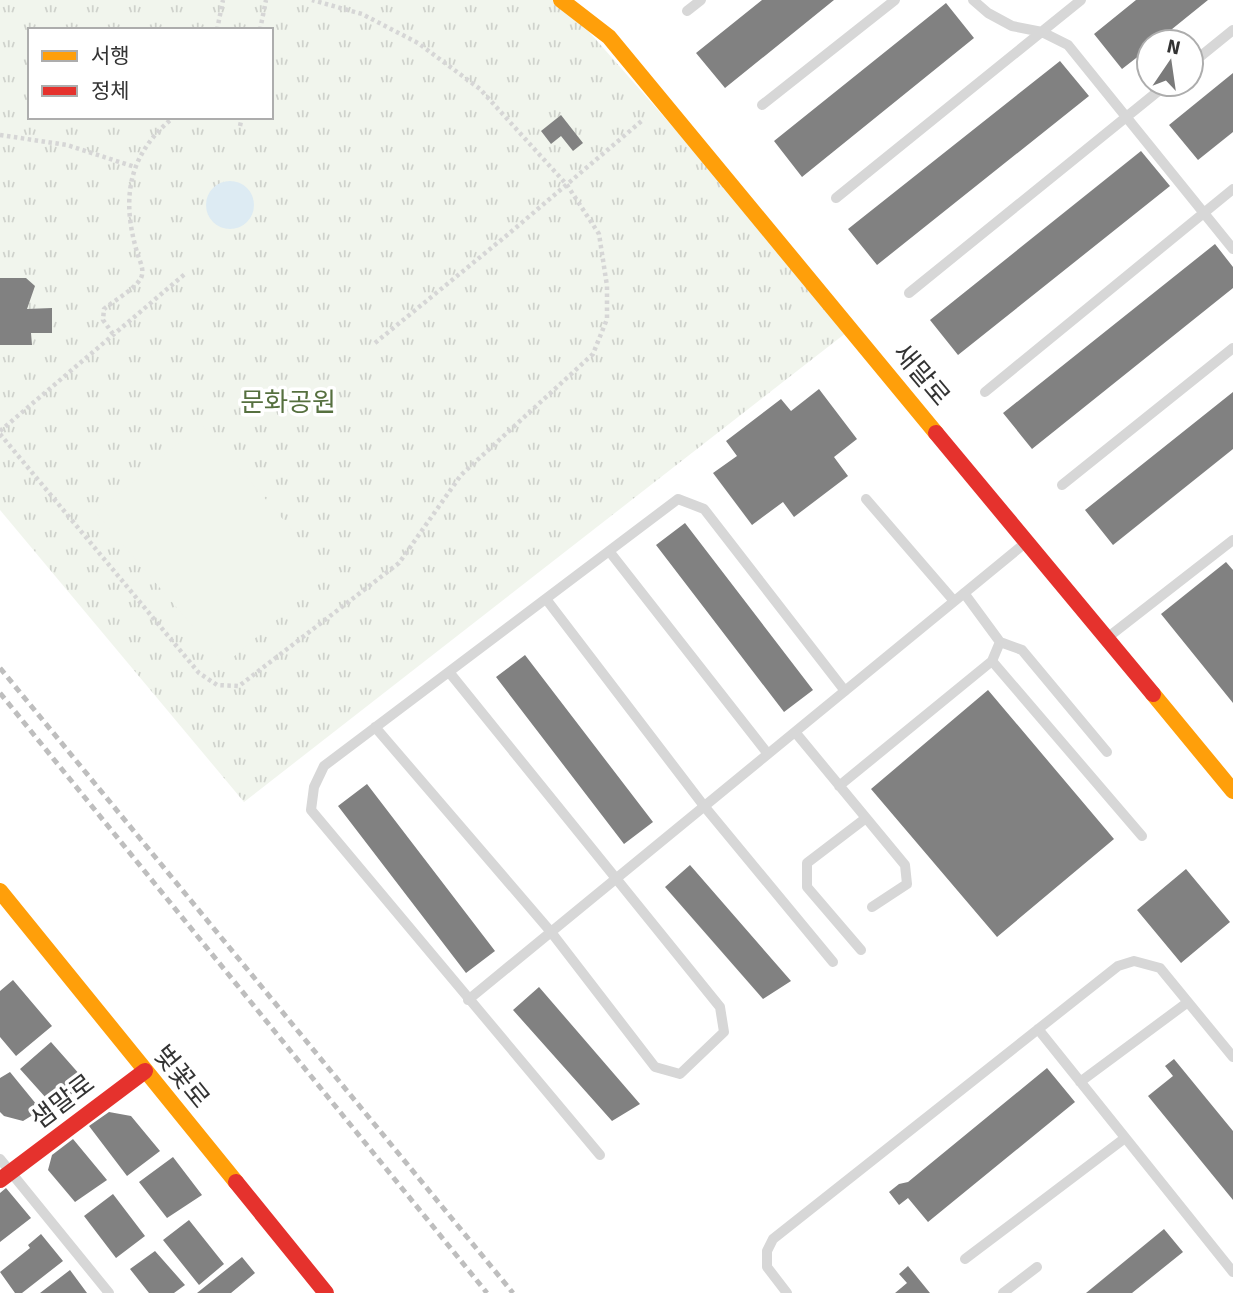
<svg xmlns="http://www.w3.org/2000/svg" width="1233" height="1293" viewBox="0 0 1233 1293" font-family="Signika,'Noto Sans KR',sans-serif">
  <defs>
    <pattern id="grass-tufts" width="24" height="20" patternUnits="userSpaceOnUse" patternTransform="scale(1.75)"><rect width="24" height="20" fill="#f1f5ed"/><path d="M3 7l-1-3M5 7V3M7 7l1-3M15 17l-1-3M17 17v-4M19 17l1-3" fill="none" stroke="#cfd2cc"/></pattern>
  </defs>
  <rect width="100%" height="100%" fill="#fff"/>
  <path fill="url(#grass-tufts)" fill-rule="evenodd" d="M 0,0 L 561,0 L 851,329 L 244,802 L 0,510 ZM 30,30 L 271,30 L 271,117 L 30,117 Z"/>
  <path fill="#f1f5ed" d="M 201,424 L 330,574 L 225,664 L 96,513 Z"/>
  <path fill="#ddebf3" d="M206 205a24 24 0 1 1 48 0a24 24 0 1 1-48 0Z"/>
  <path fill="#818181" d="M 762,0 L 834,0 L 725,88 L 696,53 Z
    M 1136,0 L 1208,0 L 1156,42 L 1149,42 L 1149,48 L 1122,69 L 1094,34 Z
    M 946,3 L 974,38 L 802,177 L 774,141 Z
    M 1060,61 L 1089,96 L 877,265 L 848,229 Z
    M 1233,73 L 1233,132 L 1198,160 L 1169,125 Z
    M 561,115 L 583,143 L 573,151 L 561,136 L 551,144 L 541,131 Z
    M 1141,151 L 1170,186 L 958,355 L 930,320 Z
    M 1215,244 L 1233,267 L 1233,288 L 1032,449 L 1003,413 Z
    M 0,278 L 26,278 L 35,286 L 27,309 L 52,308 L 52,333 L 31,333 L 32,345 L 0,345 Z
    M 819,389 L 857,439 L 834,457 L 848,476 L 794,517 L 783,502 L 752,525 L 713,473 L 737,456 L 726,441 L 781,399 L 791,411 Z
    M 1233,392 L 1233,449 L 1113,545 L 1085,510 Z
    M 685,523 L 813,690 L 784,712 L 656,545 Z
    M 1226,562 L 1233,570 L 1233,703 L 1161,614 Z
    M 525,655 L 653,822 L 624,844 L 496,677 Z
    M 988,690 L 1114,839 L 997,937 L 871,789 Z
    M 367,784 L 495,951 L 466,973 L 338,806 Z
    M 690,865 L 791,981 L 763,999 L 665,887 Z
    M 1186,869 L 1230,922 L 1181,963 L 1137,910 Z
    M 13,980 L 52,1026 L 16,1056 L 0,1037 L 0,991 Z
    M 539,987 L 640,1104 L 612,1121 L 513,1010 Z
    M 51,1042 L 81,1076 L 81,1086 L 55,1108 L 20,1069 Z
    M 1174,1059 L 1233,1131 L 1233,1200 L 1148,1096 L 1173,1076 L 1165,1066 Z
    M 1047,1068 L 1075,1102 L 928,1222 L 908,1198 L 899,1205 L 889,1192 L 899,1184 L 908,1182 Z
    M 10,1072 L 41,1110 L 23,1121 L 4,1116 L 0,1112 L 0,1078 Z
    M 109,1112 L 131,1116 L 160,1151 L 127,1176 L 89,1126 Z
    M 73,1139 L 107,1180 L 75,1202 L 48,1170 L 52,1155 Z
    M 173,1157 L 202,1195 L 167,1218 L 139,1182 Z
    M 6,1188 L 31,1218 L 0,1242 L 0,1193 Z
    M 113,1194 L 145,1236 L 116,1258 L 84,1216 Z
    M 189,1220 L 224,1264 L 199,1285 L 163,1240 Z
    M 1164,1229 L 1183,1252 L 1132,1293 L 1086,1293 Z
    M 41,1234 L 63,1261 L 22,1293 L 15,1293 L 0,1272 L 30,1248 L 28,1245 Z
    M 155,1251 L 185,1285 L 174,1293 L 149,1293 L 130,1269 Z
    M 242,1257 L 255,1273 L 231,1293 L 197,1293 Z
    M 908,1266 L 930,1293 L 895,1293 L 907,1283 L 899,1274 Z
    M 70,1270 L 87,1293 L 40,1293 Z"/>
  <g fill="none" stroke-linecap="round" stroke-linejoin="round">
    <path stroke="#d6d6d6" stroke-width="4.5" stroke-dasharray="3.5 3.5" stroke-linecap="butt" d="M 217,30 L 223,0
      M 260,30 L 266,0
      M 240,126 L 242,117
      M 0,135 L 67,145 L 135,167
      M 113,334 L 103,320 L 104,309 C 115,300 135,289 141,278 C 145,269 139,260 137,252 C 121,198 128,154 174,117
      M 375,343 L 506,236 L 644,119
      M 0,431 L 186,273
      M 0,434 L 199,673 L 217,685 L 239,686 L 399,563 L 461,475 L 593,354 L 607,319 L 607,286 L 599,234 L 567,185 L 480,89 L 418,43 L 362,14 L 312,0"/>
    <path stroke="#d7d7d7" stroke-width="10" d="M 973,0 L 988,13 L 1012,26 L 1042,32 L 1068,45 L 1233,249
      M 687,11 L 701,0
      M 1191,64 L 1233,30
      M 762,105 L 895,0
      M 836,198 L 1081,0
      M 909,293 L 1167,84
      M 985,392 L 1233,189
      M 1062,485 L 1233,348
      M 866,499 L 954,601
      M 609,551 L 768,754
      M 964,593 L 1000,642 L 1022,650 L 1107,752
      M 546,599 L 704,806 L 833,962
      M 1107,638 L 1233,540
      M 1000,642 L 992,661 L 1142,836
      M 375,727 L 551,932 L 655,1067 L 680,1074 L 724,1032 L 720,1007 L 449,672
      M 795,732 L 905,865 L 907,884 L 872,907
      M 839,786 L 992,661
      M 861,950 L 807,887 L 807,863 L 866,818
      M 468,1000 L 1024,544
      M 1038,1029 L 1233,1272
      M 1080,1082 L 1188,1002
      M 600,1155 L 311,810 L 314,787 L 324,766 L 678,499 L 704,509 L 845,691
      M 0,1159 L 109,1293
      M 965,1259 L 1125,1138
      M 787,1293 L 767,1267 L 767,1251 L 773,1239 L 1118,966 L 1134,961 L 1160,968 L 1233,1057
      M 1003,1293 L 1037,1267"/>
    <path stroke="#ff9f0a" stroke-width="16" d="M 561,0 L 609,37 L 936,433
      M 1153,694 L 1233,791
      M 0,891 L 236,1182"/>
    <path stroke="#e5322d" stroke-width="16" d="M 936,433 L 1153,694
      M 0,1180 L 145,1071
      M 236,1182 L 326,1293"/>
    <path stroke="#bebebe" stroke-width="5" stroke-dasharray="7 5" stroke-linecap="butt" d="M 0,668 L 513,1293
      M 0,693 L 487,1293"/>
  </g>
  <g text-anchor="middle" dominant-baseline="central" stroke-width="7" stroke-linejoin="round" paint-order="stroke">
    <g font-size="26" fill="#333" stroke="#fff">
      <text transform="translate(921 375) rotate(50)">새말로</text>
      <text transform="translate(181 1077) rotate(51)">벚꽃로</text>
      <text transform="translate(63 1102) rotate(-37)">샘말로</text>
    </g>
    <g font-size="26" fill="#56703f" stroke="#fff">
      <text x="288" y="403">문화공원</text>
    </g>
  </g>
  <rect x="28" y="28" width="245" height="91" fill="#ffffff" stroke="#adadad" stroke-width="2"/>
  <rect x="42" y="51" width="35" height="10" fill="#ff9f0a" stroke="#adadad" stroke-width="2"/>
  <text x="91" y="63" font-size="21" fill="#333333">서행</text>
  <rect x="42" y="86" width="35" height="10" fill="#e5322d" stroke="#adadad" stroke-width="2"/>
  <text x="91" y="98" font-size="21" fill="#333333">정체</text>
  <g transform="translate(1170 63) rotate(13)"><circle r="33" fill="#ffffff" stroke="#adadad" stroke-width="2"/>
  <path d="M0-5L12 26L0 18L-12 26Z" fill="#7a7a7a"/>
  <text y="-10" font-size="19" font-weight="bold" text-anchor="middle" fill="#333333">N</text>
  </g>
</svg>
